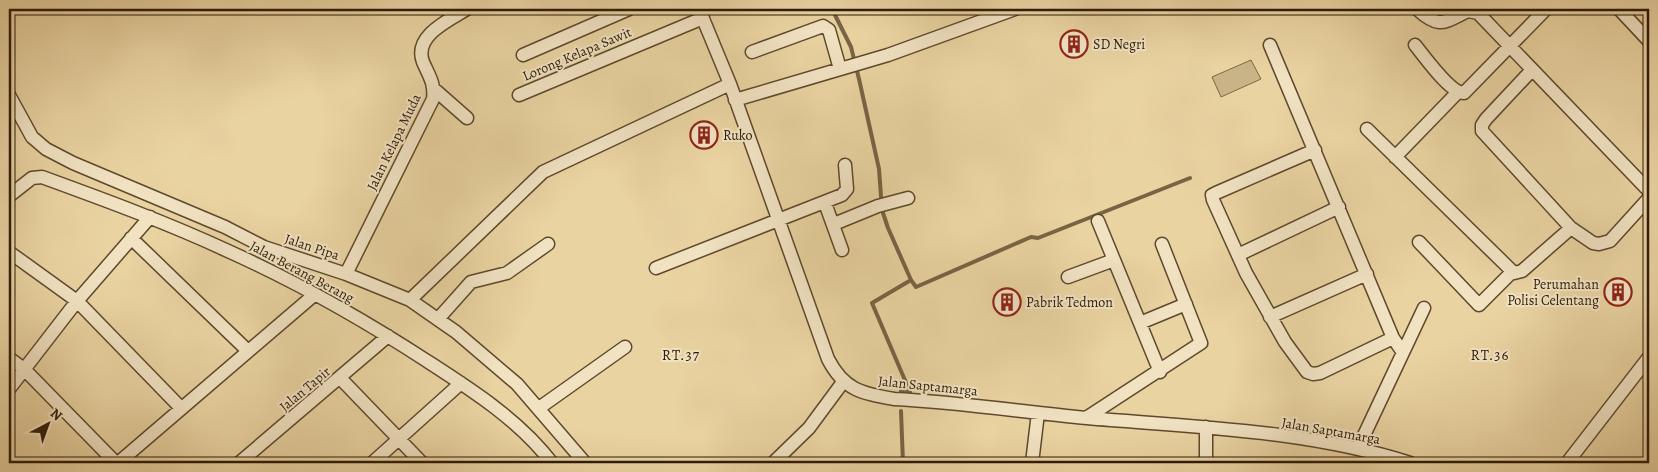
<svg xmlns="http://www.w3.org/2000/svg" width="1658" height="472" viewBox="0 0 1658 472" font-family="Alegreya,serif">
  <rect width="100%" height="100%" fill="#e9d3a1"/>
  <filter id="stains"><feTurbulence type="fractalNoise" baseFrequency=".004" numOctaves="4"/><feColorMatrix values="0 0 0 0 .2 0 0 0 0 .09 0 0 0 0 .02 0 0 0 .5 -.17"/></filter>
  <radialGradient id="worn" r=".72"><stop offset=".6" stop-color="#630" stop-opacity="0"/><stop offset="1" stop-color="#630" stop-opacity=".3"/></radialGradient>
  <path fill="#c9b487" stroke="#7c6848" d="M 1251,60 L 1261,79 L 1221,97 L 1212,77 Z"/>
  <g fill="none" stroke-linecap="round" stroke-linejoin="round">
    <path stroke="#786445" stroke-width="4" d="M 832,9 L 851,47 L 859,79 L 879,169 L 882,210 L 888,228 L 911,280 L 872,303 L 910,392 L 901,391
      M 911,280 L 916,287 L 1031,237 L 1038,238 L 1190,178
      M 901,411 L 903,463"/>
    <g stroke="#5d492e" stroke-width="15">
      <path id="minor" d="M 699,9 L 730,84 L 828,359 C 844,390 861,393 894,399 C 958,402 1023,412 1087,418 C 1193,427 1308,430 1410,463
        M 1417,9 C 1440,30 1444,22 1468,11 L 1478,13 L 1649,191
        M 1619,9 L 1649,41
        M 1270,45 L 1393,338 L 1402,351
        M 1415,45 C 1425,57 1450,93 1464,93 L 1546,9
        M 752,52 L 823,26 L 829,30 L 840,69
        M 523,55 L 629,9
        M 1531,71 L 1486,119 L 1482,125 L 1482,131 L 1571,228 L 1593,243 L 1599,244 L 1610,241 L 1649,198
        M 434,89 L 467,118
        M 9,95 L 32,137 L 46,149 L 73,163 L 225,227 L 264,247 L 346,274 L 410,300 L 456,332 L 517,384 L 585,463
        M 519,95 L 703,18
        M 735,100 L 888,55 L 1015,9
        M 1367,129 L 1514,273 L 1522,271 L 1571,228
        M 1315,150 L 1216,193 L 1212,195 L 1213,200 L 1246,273 L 1285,342 L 1307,372 L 1313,374 L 1320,373 L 1393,338
        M 1395,157 L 1458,92
        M 9,196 L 32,178 L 42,177 C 105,200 168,223 228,251 C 297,282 364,320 427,361 C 472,390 519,420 552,463
        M 825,203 L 842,250
        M 1098,221 L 1160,372
        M 834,224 L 878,206 L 908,198
        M 131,238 L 248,351
        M 1419,242 L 1479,305 L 1512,272
        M 9,252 L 77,301 L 181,408
        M 1238,255 L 1339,207
        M 656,268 L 842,195 L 847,189 L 845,165
        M 346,274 L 433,99 C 435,83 429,76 423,62 C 413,36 449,20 467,9
        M 1068,277 L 1114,260
        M 410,300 L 543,172 L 730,84
        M 1270,317 L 1367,274
        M 438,319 L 471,282 L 507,273 L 548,244
        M 1140,323 L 1186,304
        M 9,358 L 24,369 L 116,463
        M 341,379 L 422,463
        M 9,389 L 77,301 L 150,217
        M 539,408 L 625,347
        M 1086,418 L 1201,343 L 1162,244
        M 1358,448 L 1424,308
        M 118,463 L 314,295
        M 239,463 L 388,336
        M 372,463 L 461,383
        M 773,463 L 809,428 L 843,382
        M 1032,463 L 1038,413
        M 1206,463 L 1206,427
        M 1567,463 L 1649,357"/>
    </g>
    <use href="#minor" stroke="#f1e2c2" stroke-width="12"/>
  </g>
  <defs>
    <g id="building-ring" transform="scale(1.4375)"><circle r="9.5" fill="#f1e2c2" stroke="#8f2418" stroke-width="1.5"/><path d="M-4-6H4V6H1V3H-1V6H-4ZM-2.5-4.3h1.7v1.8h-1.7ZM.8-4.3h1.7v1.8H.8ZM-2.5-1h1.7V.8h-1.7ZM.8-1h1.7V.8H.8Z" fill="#8f2418"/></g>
  </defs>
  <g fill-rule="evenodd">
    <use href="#building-ring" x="1074" y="44"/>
    <use href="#building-ring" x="704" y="135"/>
    <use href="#building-ring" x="1618" y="292"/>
    <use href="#building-ring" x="1007" y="302"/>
  </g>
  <g text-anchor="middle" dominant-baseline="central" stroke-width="4" stroke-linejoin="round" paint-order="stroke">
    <g font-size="14" fill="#2e1b08" stroke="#f1e2c2" text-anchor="start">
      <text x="1093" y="44">SD Negri</text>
      <text x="723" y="135">Ruko</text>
      <text x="1599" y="284" text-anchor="end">Perumahan<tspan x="1599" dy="16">Polisi Celentang</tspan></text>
      <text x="1026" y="302">Pabrik Tedmon</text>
    </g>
    <g font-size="14" fill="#2e1b08" stroke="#f1e2c2">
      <text transform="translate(577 54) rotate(-23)">Lorong Kelapa Sawit</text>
      <text transform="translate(394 142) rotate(-64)">Jalan Kelapa Muda</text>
      <text transform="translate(312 247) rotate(18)">Jalan Pipa</text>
      <text transform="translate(302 272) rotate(28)">Jalan Berang Berang</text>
      <text transform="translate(928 386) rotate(6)">Jalan Saptamarga</text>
      <text transform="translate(305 389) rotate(-40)">Jalan Tapir</text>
      <text transform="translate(1331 431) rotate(10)">Jalan Saptamarga</text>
    </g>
    <g font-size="15" letter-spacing="1" fill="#2e1b08" stroke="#f1e2c2">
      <text x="681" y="355">RT.37</text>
      <text x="1490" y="355">RT.36</text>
    </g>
  </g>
  <rect width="1658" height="472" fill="none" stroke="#e9d3a1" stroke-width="30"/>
  <rect x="10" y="10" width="1638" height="452" fill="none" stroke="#2e1b08" stroke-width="2.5"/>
  <rect x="15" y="15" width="1628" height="442" fill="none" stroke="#2e1b08"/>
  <g transform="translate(48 424) rotate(41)" stroke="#f1e2c2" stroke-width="4" paint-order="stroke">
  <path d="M0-4L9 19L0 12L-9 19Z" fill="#2e1b08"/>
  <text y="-8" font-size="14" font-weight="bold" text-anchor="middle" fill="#2e1b08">N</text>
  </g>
  <rect width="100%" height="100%" filter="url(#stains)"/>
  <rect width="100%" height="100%" fill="url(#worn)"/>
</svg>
